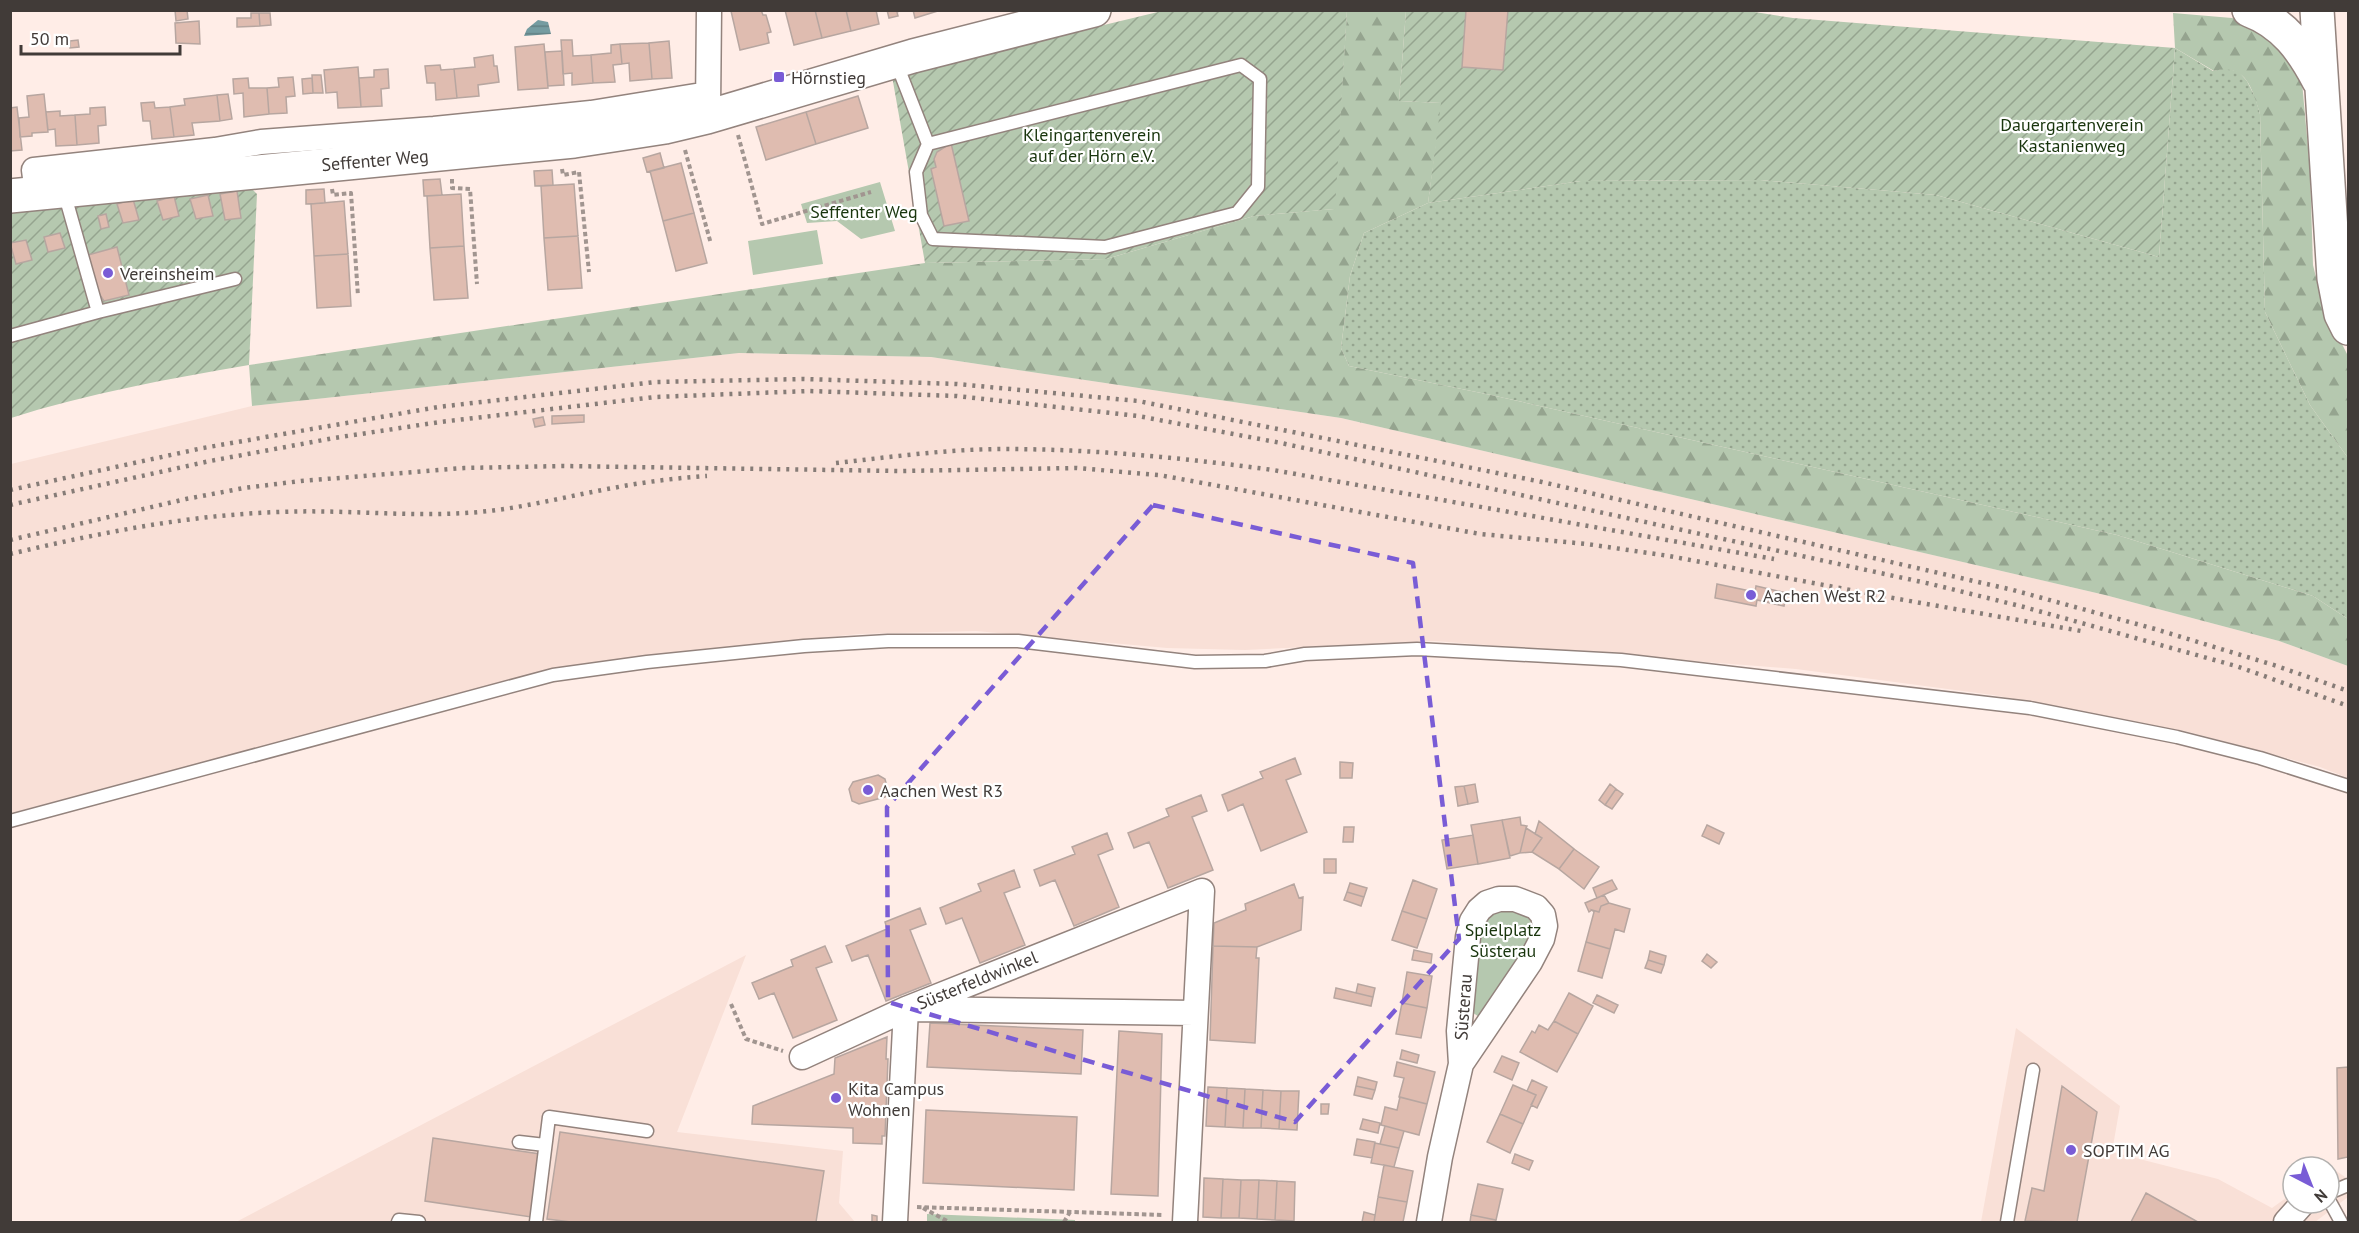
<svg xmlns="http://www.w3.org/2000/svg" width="2359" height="1233" viewBox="0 0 2359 1233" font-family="'PT Sans',sans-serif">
  <defs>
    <pattern id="grass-dots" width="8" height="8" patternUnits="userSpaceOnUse" patternTransform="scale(1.5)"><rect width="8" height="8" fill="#b5c8af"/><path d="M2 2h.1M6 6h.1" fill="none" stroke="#95a48f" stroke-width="1.8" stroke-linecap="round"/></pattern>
    <pattern id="forest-firs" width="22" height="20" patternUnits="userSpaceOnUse" patternTransform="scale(1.5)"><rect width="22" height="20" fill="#b5c8af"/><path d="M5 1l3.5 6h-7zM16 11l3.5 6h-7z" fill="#95a48f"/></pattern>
    <pattern id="garden-furrows" width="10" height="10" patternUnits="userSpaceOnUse" patternTransform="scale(1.5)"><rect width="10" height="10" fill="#b5c8af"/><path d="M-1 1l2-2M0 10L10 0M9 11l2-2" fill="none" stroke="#95a48f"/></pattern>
    <pattern id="water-rules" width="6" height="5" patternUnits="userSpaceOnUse" patternTransform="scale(1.5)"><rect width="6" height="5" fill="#759ca1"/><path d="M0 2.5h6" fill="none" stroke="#628084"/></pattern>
  </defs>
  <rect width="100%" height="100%" fill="#ffede7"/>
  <path fill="#f9e0d7" d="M 739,353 L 931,357 L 1341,418 L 2105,595 L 2279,641 L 2348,666 L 2348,778 L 2320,767 L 2189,732 L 1993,695 L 1796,669 L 1435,641 L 1245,650 L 1167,648 L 976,631 L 858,634 L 606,661 L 496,684 L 11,813 L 11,464 L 252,406 Z
    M 746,955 L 677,1132 L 843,1151 L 839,1203 L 855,1222 L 236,1222 Z
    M 2016,1028 L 2120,1106 L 2112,1152 L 2218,1179 L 2272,1208 L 2293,1193 L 2293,1203 L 2329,1203 L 2329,1166 L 2348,1179 L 2348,1197 L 2315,1222 L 1981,1222 Z"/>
  <path fill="url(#grass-dots)" d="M 2175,48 L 2213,71 L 2226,68 L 2239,72 L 2247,81 L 2255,97 L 2260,114 L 2265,312 L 2310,405 L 2348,458 L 2348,619 L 2313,596 L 2117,535 L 1491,395 L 1349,366 L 1341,348 L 1350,276 L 1364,233 L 1428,203 L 1581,181 L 1760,180 L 1936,195 L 2159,257 Z"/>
  <path fill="url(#forest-firs)" d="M 1347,11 L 1406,11 L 1399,101 L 1442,103 L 1428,203 L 1364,233 L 1350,276 L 1341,348 L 1349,366 L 1491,395 L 2117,535 L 2313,596 L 2348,619 L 2348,666 L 2279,641 L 2105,595 L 1341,418 L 931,357 L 739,353 L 252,406 L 249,365 L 925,263 L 1106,259 L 1254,216 L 1334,209 Z
    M 2173,13 L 2232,18 L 2257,23 L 2301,71 L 2310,170 L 2313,265 L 2323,306 L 2348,356 L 2348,458 L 2310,405 L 2265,312 L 2260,114 C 2252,88 2246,63 2214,71 L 2175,48 Z"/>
  <path fill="#b5c8af" d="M 880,182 L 895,231 L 861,239 L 837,221 L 807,223 L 801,204 Z
    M 817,230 L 823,264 L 753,275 L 748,241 Z
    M 1500,910 L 1527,914 L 1534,922 L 1533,937 L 1482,1019 L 1469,1010 L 1477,937 L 1488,916 Z
    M 927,1214 L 1075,1220 L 1075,1222 L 927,1222 Z"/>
  <path fill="url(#garden-furrows)" d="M 1742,10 L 1793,18 L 2175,48 L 2159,257 L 1936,195 L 1760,180 L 1581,181 L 1428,203 L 1441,103 L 1399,101 L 1406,11 Z
    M 1162,11 L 1347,11 L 1335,209 L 1254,216 L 1106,259 L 925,263 L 892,76 Z
    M 249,186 L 257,194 L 249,365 C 168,379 89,393 11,418 L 10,210 Z"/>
  <path fill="url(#water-rules)" d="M 538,20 L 548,22 L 551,34 L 524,36 L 527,29 Z"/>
  <path fill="#dfbcb0" stroke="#b7a6a0" stroke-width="1.5" d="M 175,10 L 187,10 L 188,19 L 176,21 Z
    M 761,10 L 763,15 L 766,15 L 771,32 L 767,33 L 769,43 L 740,50 L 731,11 Z
    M 785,10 L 815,10 L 822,38 L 794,45 Z
    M 815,10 L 846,10 L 851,31 L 822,38 Z
    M 846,10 L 876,10 L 879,24 L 851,31 Z
    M 887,10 L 902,10 L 897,12 L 898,16 L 889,18 Z
    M 913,10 L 941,10 L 915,18 Z
    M 1466,10 L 1508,10 L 1503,70 L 1462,67 Z
    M 251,13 L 259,13 L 260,26 L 237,27 L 237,18 L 251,18 Z
    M 259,13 L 270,13 L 271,25 L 260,26 Z
    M 199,21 L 200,44 L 176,43 L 175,23 Z
    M 78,40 L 79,47 L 70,48 L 70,41 Z
    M 561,40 L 572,40 L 573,56 L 591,55 L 593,83 L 572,85 L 572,73 L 563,74 Z
    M 669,41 L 672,78 L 652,79 L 649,43 Z
    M 649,43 L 652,79 L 630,81 L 629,63 L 622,64 L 620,44 Z
    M 544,44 L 548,88 L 518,90 L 515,47 Z
    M 620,44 L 622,64 L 613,65 L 615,82 L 593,83 L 591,55 L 611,53 L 611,45 Z
    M 562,51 L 564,85 L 548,86 L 545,52 Z
    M 493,55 L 494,66 L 497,66 L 499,82 L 478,85 L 479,96 L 457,98 L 454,69 L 475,67 L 474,58 Z
    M 440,65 L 441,70 L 454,69 L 457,98 L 436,100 L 435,83 L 427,83 L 425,66 Z
    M 358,67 L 361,107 L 338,108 L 337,92 L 326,93 L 324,70 Z
    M 388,69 L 389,88 L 381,89 L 382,106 L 361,107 L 359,78 L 374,77 L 374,70 Z
    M 312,75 L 321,75 L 323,93 L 313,93 Z
    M 293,77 L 295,96 L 286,97 L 287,113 L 269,114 L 267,88 L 279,87 L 278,78 Z
    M 248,78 L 249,88 L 267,88 L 269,114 L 244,117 L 243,93 L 234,94 L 233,79 Z
    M 312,78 L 313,93 L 303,94 L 302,79 Z
    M 44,94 L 48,132 L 32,133 L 32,136 L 20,137 L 19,118 L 29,117 L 27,96 Z
    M 228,94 L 232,119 L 220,121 L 217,95 Z
    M 217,95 L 220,121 L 192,123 L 194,135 L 174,137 L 170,107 L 185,105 L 184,99 Z
    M 858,96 L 868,128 L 816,144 L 806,112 Z
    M 154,102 L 155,108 L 170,107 L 174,137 L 152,139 L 150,121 L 143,121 L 141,103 Z
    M 17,107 L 22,150 L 10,151 L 10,108 Z
    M 105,107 L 106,125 L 98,126 L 99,143 L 77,145 L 75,115 L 90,114 L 90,108 Z
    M 60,111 L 60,116 L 75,115 L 77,145 L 56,146 L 55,129 L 48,130 L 46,112 Z
    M 806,112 L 816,144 L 766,160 L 756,127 Z
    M 951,143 L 969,221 L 944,226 L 931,169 L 936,167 L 934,159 L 937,152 Z
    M 660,153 L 664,168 L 647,172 L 643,158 Z
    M 681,163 L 694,213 L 663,221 L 650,171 Z
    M 552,170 L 553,185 L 535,186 L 534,171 Z
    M 440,179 L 442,195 L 424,196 L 423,180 Z
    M 574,184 L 578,236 L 544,238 L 541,186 Z
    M 324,189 L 325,203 L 306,204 L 306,190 Z
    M 237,191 L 241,218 L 225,220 L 220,194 Z
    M 461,194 L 464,246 L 430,248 L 427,196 Z
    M 208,195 L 213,216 L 196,219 L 190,199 Z
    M 174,196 L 179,216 L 163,220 L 157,201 Z
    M 133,199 L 139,220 L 123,223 L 117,204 Z
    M 344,201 L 348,254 L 314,256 L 311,204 Z
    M 694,213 L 707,263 L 676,271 L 663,221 Z
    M 106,214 L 109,227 L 101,229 L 98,216 Z
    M 60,233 L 65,248 L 48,252 L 44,237 Z
    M 578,236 L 582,288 L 548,290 L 544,238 Z
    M 26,240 L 32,260 L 16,264 L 10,243 Z
    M 464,246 L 468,298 L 434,300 L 430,248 Z
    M 117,247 L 129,295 L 104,301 L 98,292 L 88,255 Z
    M 348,254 L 351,306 L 317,308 L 314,256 Z
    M 584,415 L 584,422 L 552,424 L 552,416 Z
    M 543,417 L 545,425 L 535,427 L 533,419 Z
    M 1717,584 L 1755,592 L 1756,586 L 1787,593 L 1784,606 L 1757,600 L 1756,606 L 1715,598 Z
    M 1295,758 L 1301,774 L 1286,780 L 1307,832 L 1261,851 L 1243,804 L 1228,811 L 1222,795 L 1263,778 L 1260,772 Z
    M 1340,762 L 1353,763 L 1352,778 L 1340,778 Z
    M 878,775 L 885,779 L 888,791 L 885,797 L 859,804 L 852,801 L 849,789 L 853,782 Z
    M 1475,784 L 1478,802 L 1468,804 L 1464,786 Z
    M 1610,784 L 1616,789 L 1605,805 L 1599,800 Z
    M 1464,786 L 1468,804 L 1458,806 L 1455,787 Z
    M 1616,789 L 1623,794 L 1612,809 L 1605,805 Z
    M 1201,795 L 1207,811 L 1192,817 L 1213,870 L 1168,888 L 1149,842 L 1134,848 L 1128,833 L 1169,816 L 1166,809 Z
    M 1520,817 L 1521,825 L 1527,826 L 1526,828 L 1520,853 L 1510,856 L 1502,820 Z
    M 1502,820 L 1510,858 L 1478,864 L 1471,825 Z
    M 1539,821 L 1574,849 L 1559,869 L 1532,852 L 1542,838 L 1535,834 Z
    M 1707,825 L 1724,833 L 1719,844 L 1702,836 Z
    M 1344,827 L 1354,827 L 1353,842 L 1343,842 Z
    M 1526,828 L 1542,838 L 1532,852 L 1520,853 Z
    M 1107,833 L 1113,849 L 1098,855 L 1119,907 L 1074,926 L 1055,880 L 1040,886 L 1034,870 L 1075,854 L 1072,847 Z
    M 1473,835 L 1478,864 L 1447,869 L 1442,840 Z
    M 1574,849 L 1599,867 L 1584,889 L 1559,869 Z
    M 1324,859 L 1336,859 L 1336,873 L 1324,873 Z
    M 1014,870 L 1020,887 L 1004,893 L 1025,945 L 980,963 L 962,918 L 946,924 L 940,908 L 981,891 L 978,884 Z
    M 1413,880 L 1437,889 L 1427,919 L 1402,911 Z
    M 1612,880 L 1617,889 L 1597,898 L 1593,888 Z
    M 1350,883 L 1367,888 L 1364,897 L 1347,892 Z
    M 1294,884 L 1299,898 L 1303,897 L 1301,930 L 1257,947 L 1213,946 L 1214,923 L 1246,910 L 1245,904 Z
    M 1347,892 L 1364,897 L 1361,906 L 1344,900 Z
    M 1604,895 L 1609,903 L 1601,906 L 1599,912 L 1592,910 L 1589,912 L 1585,903 Z
    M 1609,903 L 1630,909 L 1624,932 L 1615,929 L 1610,949 L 1586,942 L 1594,912 L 1592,910 L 1599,912 L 1601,906 Z
    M 920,908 L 926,924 L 910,930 L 931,983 L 886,1001 L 868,955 L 852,961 L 846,946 L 887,929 L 885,922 Z
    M 1402,911 L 1427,919 L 1417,948 L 1392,940 Z
    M 1586,942 L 1610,949 L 1602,978 L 1578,971 Z
    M 825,946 L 832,962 L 816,968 L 837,1020 L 793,1038 L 774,993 L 759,999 L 752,983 L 793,966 L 791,960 Z
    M 1213,946 L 1257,947 L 1256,958 L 1259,958 L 1255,1043 L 1210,1040 Z
    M 1414,950 L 1432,954 L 1431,963 L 1412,960 Z
    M 1650,951 L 1666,956 L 1664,965 L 1648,960 Z
    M 1707,954 L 1717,962 L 1711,968 L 1702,961 Z
    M 1648,960 L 1664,965 L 1661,973 L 1645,968 Z
    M 1407,972 L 1432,976 L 1427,1008 L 1402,1003 Z
    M 1358,984 L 1375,988 L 1373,997 L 1356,993 Z
    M 1336,988 L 1373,997 L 1371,1006 L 1334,998 Z
    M 1569,993 L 1593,1006 L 1578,1034 L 1554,1021 Z
    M 1597,995 L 1618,1005 L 1614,1013 L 1593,1003 Z
    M 1402,1003 L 1427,1008 L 1421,1038 L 1396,1034 Z
    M 1554,1021 L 1578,1034 L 1557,1072 L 1520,1052 L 1532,1031 L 1535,1033 L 1539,1025 L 1548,1030 Z
    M 930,1023 L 1083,1030 L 1081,1074 L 927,1067 Z
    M 1119,1031 L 1162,1034 L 1158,1196 L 1111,1194 Z
    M 887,1037 L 886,1059 L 888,1059 L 885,1136 L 882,1136 L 882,1144 L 853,1143 L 853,1128 L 752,1124 L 753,1106 L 834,1074 L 835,1058 Z
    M 1402,1050 L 1419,1055 L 1417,1063 L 1400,1059 Z
    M 1502,1056 L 1519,1063 L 1512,1080 L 1494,1072 Z
    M 1397,1062 L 1435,1072 L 1427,1104 L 1399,1097 L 1404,1078 L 1394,1076 Z
    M 2348,1067 L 2348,1157 L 2338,1159 L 2337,1068 Z
    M 1358,1077 L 1377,1082 L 1375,1090 L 1356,1086 Z
    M 1532,1080 L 1547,1087 L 1537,1108 L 1531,1105 L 1536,1095 L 1527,1091 Z
    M 1513,1085 L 1536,1095 L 1523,1124 L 1500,1114 Z
    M 1356,1086 L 1375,1090 L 1372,1099 L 1354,1095 Z
    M 2062,1086 L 2097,1112 L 2077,1222 L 2025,1221 L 2032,1188 L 2044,1191 Z
    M 1208,1087 L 1227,1088 L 1225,1127 L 1206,1126 Z
    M 1227,1088 L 1245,1089 L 1243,1128 L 1225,1127 Z
    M 1245,1089 L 1263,1090 L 1261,1128 L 1243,1128 Z
    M 1263,1090 L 1281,1091 L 1279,1129 L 1261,1128 Z
    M 1281,1091 L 1299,1091 L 1297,1130 L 1279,1129 Z
    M 1400,1097 L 1427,1104 L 1419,1135 L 1381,1125 L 1385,1107 L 1397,1110 Z
    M 1321,1104 L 1329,1104 L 1328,1114 L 1321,1114 Z
    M 926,1110 L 1077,1117 L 1074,1190 L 923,1183 Z
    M 1500,1114 L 1523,1124 L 1510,1153 L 1487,1142 Z
    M 1363,1119 L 1380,1123 L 1378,1133 L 1360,1129 Z
    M 1385,1126 L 1404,1131 L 1399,1148 L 1380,1144 Z
    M 560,1132 L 824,1171 L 816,1222 L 571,1222 L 547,1219 Z
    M 433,1138 L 540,1154 L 531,1217 L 425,1201 Z
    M 1357,1139 L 1375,1142 L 1372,1158 L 1354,1155 Z
    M 1375,1143 L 1399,1148 L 1394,1167 L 1371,1163 Z
    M 1515,1154 L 1533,1161 L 1529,1170 L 1512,1163 Z
    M 1384,1165 L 1413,1171 L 1407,1202 L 1378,1197 Z
    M 1204,1178 L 1223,1179 L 1221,1218 L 1203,1217 Z
    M 1223,1179 L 1241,1180 L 1239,1218 L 1221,1218 Z
    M 1241,1180 L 1259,1180 L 1257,1219 L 1239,1218 Z
    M 1259,1180 L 1277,1181 L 1275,1220 L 1257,1219 Z
    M 1277,1181 L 1295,1182 L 1294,1221 L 1275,1220 Z
    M 1478,1184 L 1503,1189 L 1496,1220 L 1471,1215 Z
    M 2146,1193 L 2198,1222 L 2131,1222 Z
    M 1378,1197 L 1407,1202 L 1403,1222 L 1374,1222 Z
    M 1364,1212 L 1375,1215 L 1374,1222 L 1362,1222 Z
    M 872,1215 L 877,1216 L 877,1222 L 872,1222 Z
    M 1471,1215 L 1496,1220 L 1495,1222 L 1470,1222 Z"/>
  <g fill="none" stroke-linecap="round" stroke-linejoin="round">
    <g stroke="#93837d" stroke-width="15">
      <path id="lane" d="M 896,62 L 928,144 L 1241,65 L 1260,79 L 1258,187 L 1237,213 L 1105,247 L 933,239 L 921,215 L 916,172 L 928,144
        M 64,192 L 98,312
        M 10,336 L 98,312 L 235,279
        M 10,821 L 553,675 L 647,662 L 804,646 L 888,641 L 1018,641 L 1195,662 L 1265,661 L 1305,654 L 1417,649 L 1621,660 L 2030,708 L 2177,737 L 2260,758 L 2348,786
        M 519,1142 L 545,1145
        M 2329,1193 L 2348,1185
        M 2329,1200 L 2341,1222
        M 398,1222 L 399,1220 L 419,1222
        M 536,1222 L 549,1117 L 647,1131
        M 2007,1222 L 2033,1070"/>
    </g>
    <g stroke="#93837d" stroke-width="27">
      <path id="street" d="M 708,108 L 709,10
        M 37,193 L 34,170 L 215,150 L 261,142 L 434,129 L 591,113 L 708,94
        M 917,1009 L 1194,1013
        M 802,1057 L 906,1009 L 1202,891 L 1185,1222
        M 895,1222 L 906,1009
        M 1429,1222 L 1440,1157 L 1461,1064 L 1459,1031 L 1468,937 L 1472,921 L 1479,910 L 1487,903 L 1499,899 L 1515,899 L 1536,907 L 1543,915 L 1545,926 L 1542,939 L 1530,962 L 1461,1064
        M 2286,1222 L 2303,1203"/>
    </g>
    <g stroke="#93837d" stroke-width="36">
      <path id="secondary" d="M 10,196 L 574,141 L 665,127 L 707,117 L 913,56 L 1094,10"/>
    </g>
    <g stroke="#93837d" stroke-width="36">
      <path id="highway" d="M 2249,10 C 2284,23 2303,50 2319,81
        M 2317,10 L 2334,278 L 2341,314 L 2348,328"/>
    </g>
    <path stroke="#a19590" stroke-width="4" stroke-dasharray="4.5 3" stroke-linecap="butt" d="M 738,135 L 762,224 L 871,192
      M 685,150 L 711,244
      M 562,169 L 563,175 L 579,172 L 589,272
      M 452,179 L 452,188 L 470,189 L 477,284
      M 332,189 L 333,195 L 351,193 L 358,296
      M 731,1004 L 746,1039 L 783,1051
      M 917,1207 L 1164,1215
      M 923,1208 L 949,1222
      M 1064,1222 L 1070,1212"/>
    <use href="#lane" stroke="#fff" stroke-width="12"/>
    <use href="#street" stroke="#fff" stroke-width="24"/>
    <use href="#secondary" stroke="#fff" stroke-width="33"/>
    <use href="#highway" stroke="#fff" stroke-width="33"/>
    <path stroke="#867c77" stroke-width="4.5" stroke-dasharray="3 6" stroke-linecap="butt" d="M 836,463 C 891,457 948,449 1004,449 C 1094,449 1184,458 1273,470 L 1774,559
      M 10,490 L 203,448 L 438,407 L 655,382 L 804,379 L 957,384 L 1138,401 L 1542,482 L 2013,590 L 2155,629 L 2277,666 L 2348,691
      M 10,505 L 210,461 L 334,438 L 440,422 L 655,397 L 809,391 L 957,396 L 1138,416 L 1281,443 L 1931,584 L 2024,607 L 2236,666 L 2348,706
      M 10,540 L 186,499 L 244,488 L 301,481 L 464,468 L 563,466 L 901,471 L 1076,468 L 1159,475 L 1480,534 L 1587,544 L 1669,556 L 1904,600 L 2081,631
      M 10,554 C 99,533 188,515 279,512 C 346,509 412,518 479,512 C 524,508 568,496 613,488 C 644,482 676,478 707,476"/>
  </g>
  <path fill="none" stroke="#795cd6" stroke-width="4.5" stroke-dasharray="12 8" stroke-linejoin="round" d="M 1153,505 L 1413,563 L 1459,939 L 1295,1122 L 888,1002 L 887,807 Z"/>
  <g fill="#795cd6" stroke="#fff" stroke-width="2">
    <rect x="773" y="71" width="12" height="12" rx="3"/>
    <circle cx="108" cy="273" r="6"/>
    <circle cx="1751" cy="595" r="6"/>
    <circle cx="868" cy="790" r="6"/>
    <circle cx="836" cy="1098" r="6"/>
    <circle cx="2071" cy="1150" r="6"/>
  </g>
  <g text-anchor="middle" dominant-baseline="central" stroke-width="4.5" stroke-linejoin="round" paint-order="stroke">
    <g font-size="18" fill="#413b38" stroke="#fff" text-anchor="start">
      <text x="791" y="77">Hörnstieg</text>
      <text x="120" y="273">Vereinsheim</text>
      <text x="1763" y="595">Aachen West R2</text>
      <text x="880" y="790">Aachen West R3</text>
      <text x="848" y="1088">Kita Campus<tspan x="848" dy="21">Wohnen</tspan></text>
      <text x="2083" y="1150">SOPTIM AG</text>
    </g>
    <g font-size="18" fill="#19350d" stroke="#fff">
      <text x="2072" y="124">Dauergartenverein<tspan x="2072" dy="21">Kastanienweg</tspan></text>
      <text x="1092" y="134">Kleingartenverein<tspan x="1092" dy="21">auf der Hörn e.V.</tspan></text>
      <text x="864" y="211">Seffenter Weg</text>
      <text x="1503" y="929">Spielplatz<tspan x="1503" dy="21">Süsterau</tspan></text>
    </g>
    <g font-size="18" fill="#413b38" stroke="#fff">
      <text transform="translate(375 160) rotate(-5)">Seffenter Weg</text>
      <text transform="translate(977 980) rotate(-22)">Süsterfeldwinkel</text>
      <text transform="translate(1463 1007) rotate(-86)">Süsterau</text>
    </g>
  </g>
  <rect width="2359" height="1233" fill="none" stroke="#413b38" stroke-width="24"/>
  <g transform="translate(2311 1185) rotate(138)"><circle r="28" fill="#ffffff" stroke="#b3b1af" stroke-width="1.5"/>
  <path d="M0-4.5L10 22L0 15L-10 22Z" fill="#795cd6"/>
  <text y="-9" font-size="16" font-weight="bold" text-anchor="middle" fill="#413b38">N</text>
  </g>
  <path d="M21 45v9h159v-9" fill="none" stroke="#413b38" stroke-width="3"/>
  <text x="30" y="45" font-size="18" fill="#413b38" stroke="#ffffff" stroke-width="4.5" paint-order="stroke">50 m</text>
</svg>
